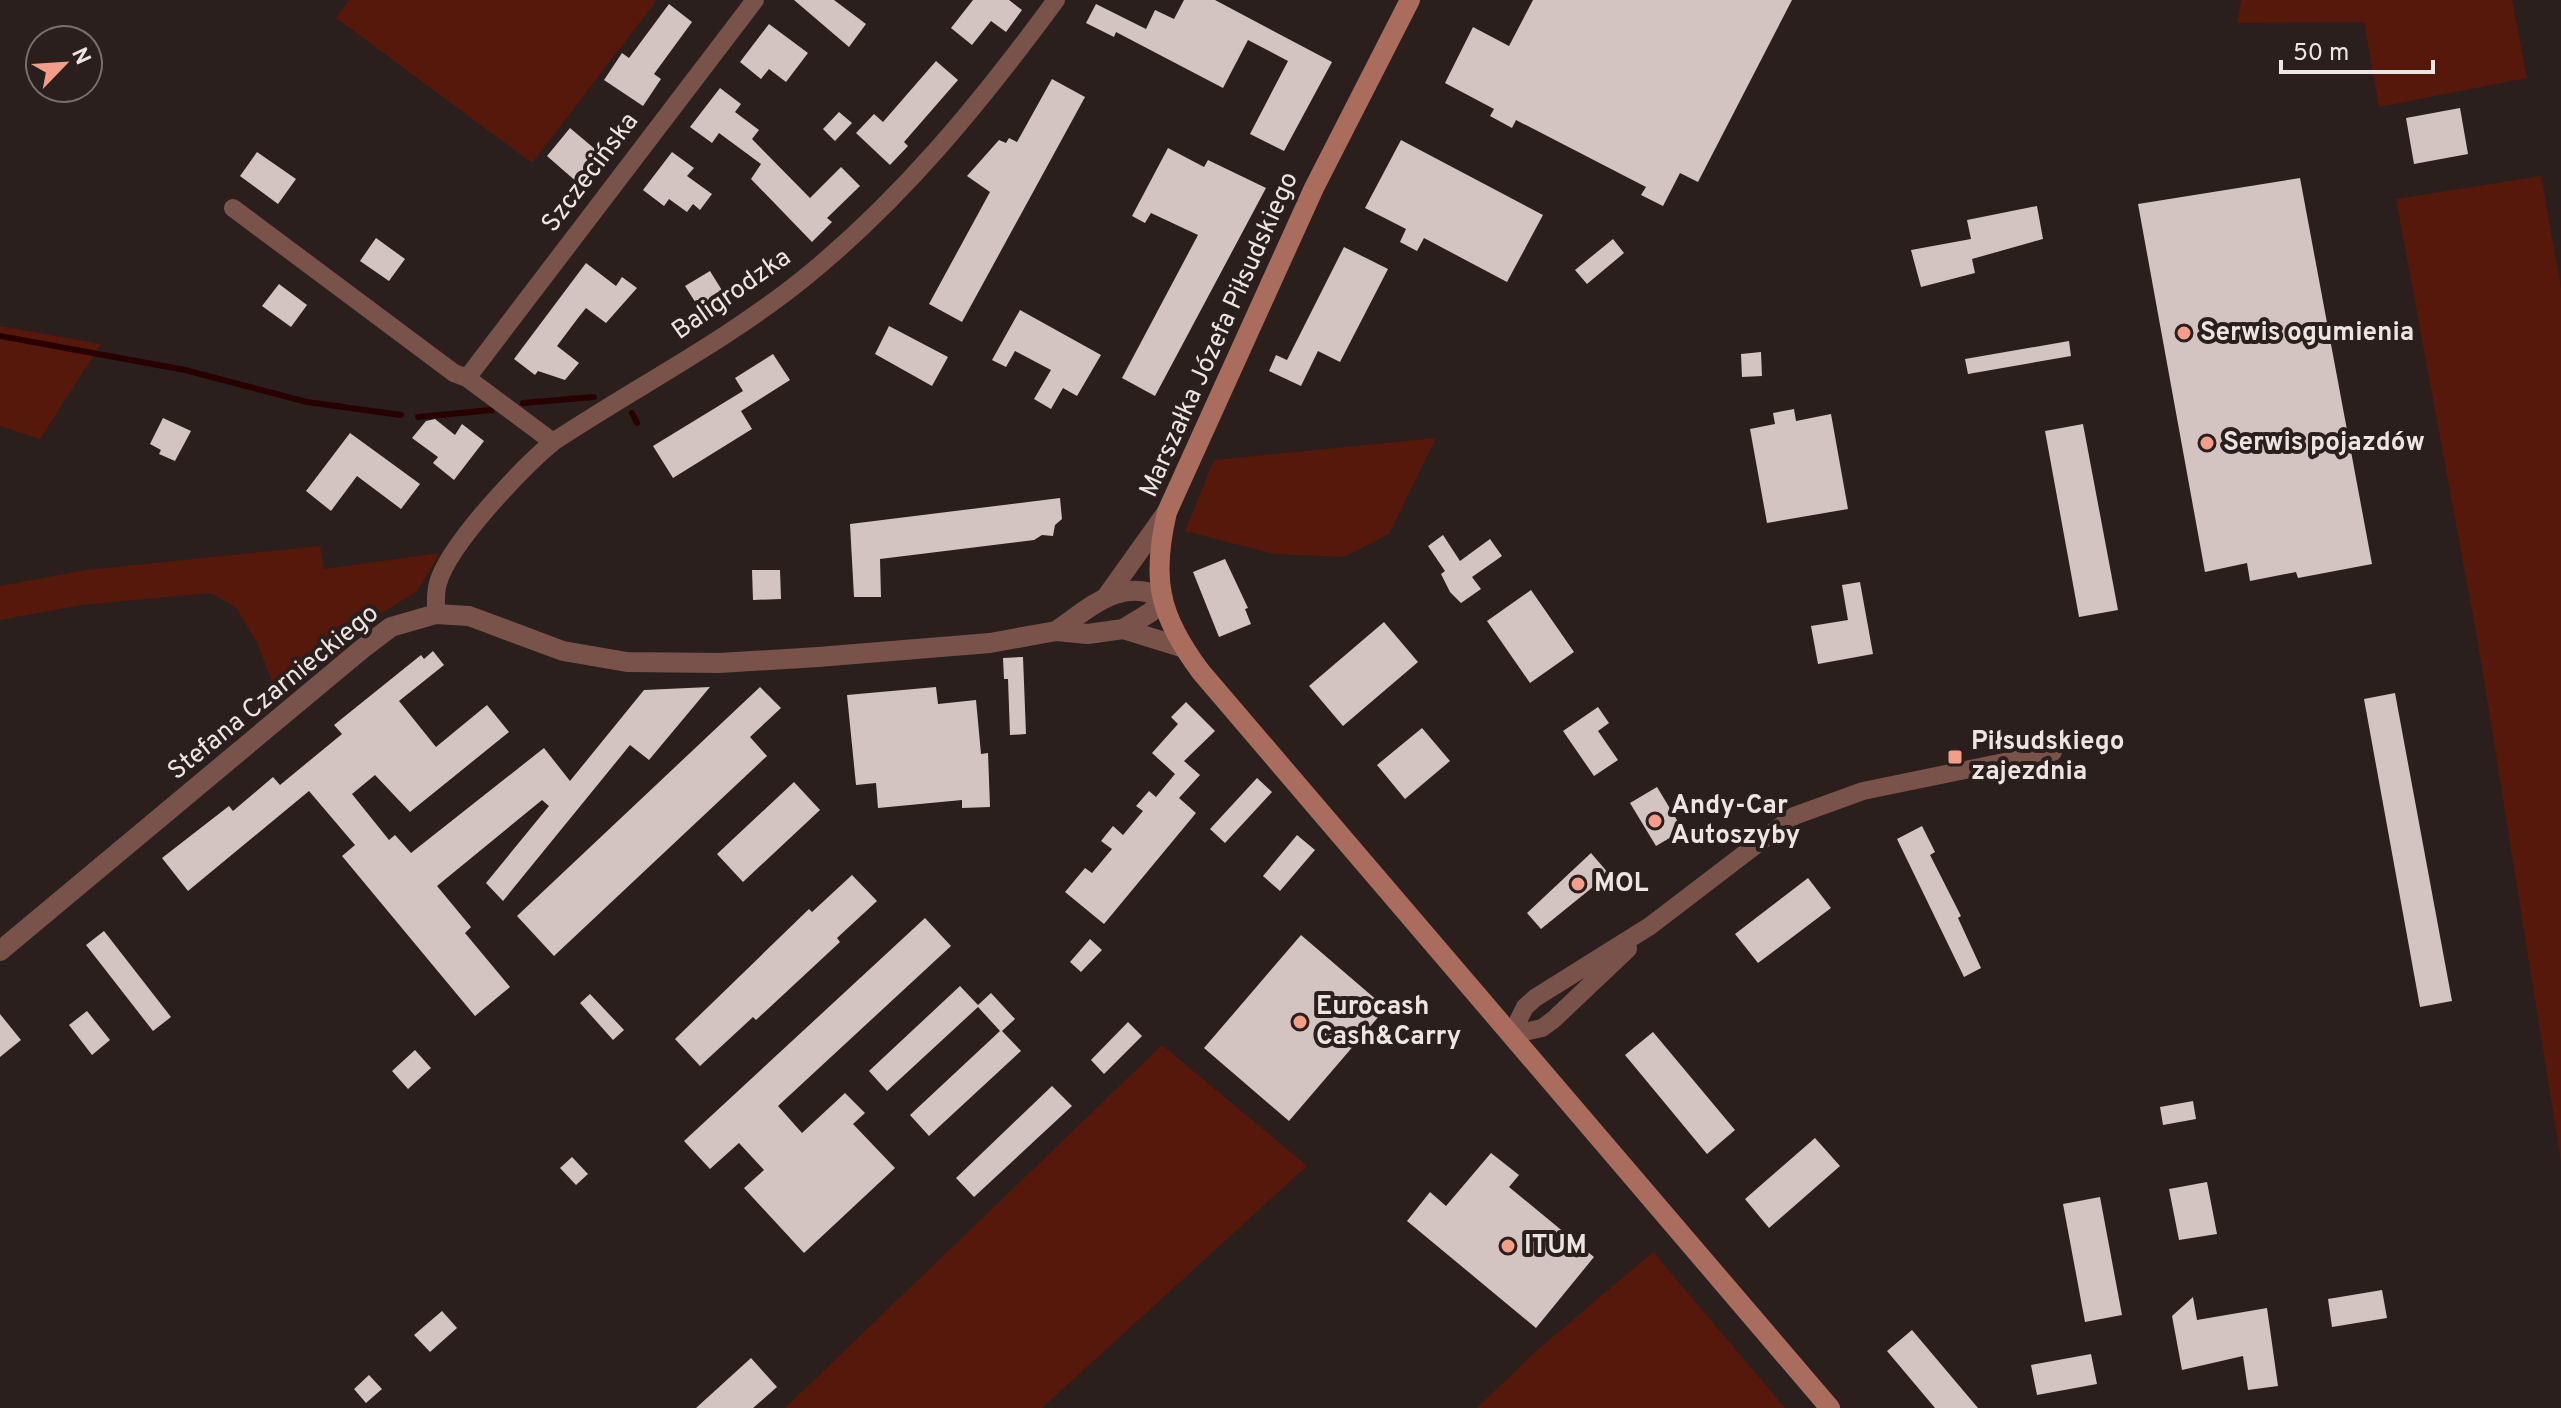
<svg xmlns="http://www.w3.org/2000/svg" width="2561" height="1408" viewBox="0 0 2561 1408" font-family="Overpass,sans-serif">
  <rect width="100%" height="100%" fill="#2a1f1d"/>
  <path fill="#55180a" d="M 349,0 L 657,0 L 532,163 L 336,18 Z
    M 2241,0 L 2512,0 L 2527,78 L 2379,107 L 2364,22 L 2237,23 Z
    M 2541,176 L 2561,288 L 2561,1162 L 2478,643 L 2396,199 Z
    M 0,326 L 101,344 L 40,439 L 0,426 Z
    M 1436,438 L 1389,534 L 1344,557 L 1274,554 L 1185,531 L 1214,460 Z
    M 320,546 L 324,569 L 440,553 L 417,591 L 365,624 L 265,714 L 271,679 L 257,642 L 236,608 L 211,593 L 82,605 L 0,620 L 0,586 L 86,570 Z
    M 1162,1045 L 1307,1166 L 1042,1408 L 785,1408 Z
    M 1653,1252 L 1785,1408 L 1477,1408 L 1535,1352 Z"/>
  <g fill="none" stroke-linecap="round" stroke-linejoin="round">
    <path stroke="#280000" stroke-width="6" d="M 0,336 L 185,370 L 307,402 L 401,415
      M 523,403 L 594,397
      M 632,413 L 637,423
      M 418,417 L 492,410"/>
  </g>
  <path fill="#d3c4c1" d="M 794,0 L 834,0 L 866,24 L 849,47 Z
    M 973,0 L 1009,0 L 1022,10 L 1006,32 L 991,21 L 972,45 L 951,28 Z
    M 1184,0 L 1215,0 L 1332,62 L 1284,151 L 1250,134 L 1288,61 L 1248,40 L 1223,88 L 1116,32 L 1114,37 L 1086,23 L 1096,4 L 1146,29 L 1155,10 L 1174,19 Z
    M 1533,0 L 1792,0 L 1698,182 L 1680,173 L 1663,206 L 1641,195 L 1646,187 L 1516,120 L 1512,128 L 1490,116 L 1494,109 L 1445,83 L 1473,27 L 1509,46 Z
    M 669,4 L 692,22 L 654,74 L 661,79 L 643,106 L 604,80 L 622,53 L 629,58 Z
    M 769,24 L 808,53 L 786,82 L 769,69 L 761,79 L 740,62 Z
    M 936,61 L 958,80 L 904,142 L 908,146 L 890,165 L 856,133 L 874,114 L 883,122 Z
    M 1052,79 L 1085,97 L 962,322 L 929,304 L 990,192 L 967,176 L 999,140 L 1006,143 L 1009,138 L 1017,142 Z
    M 720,88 L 741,104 L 735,112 L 759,130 L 752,139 L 810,198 L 841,167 L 860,186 L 827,218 L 832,222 L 812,242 L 751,179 L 761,164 L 719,133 L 712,143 L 690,127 Z
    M 2460,108 L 2468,154 L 2414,164 L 2406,118 Z
    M 839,112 L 852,123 L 835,141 L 823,129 Z
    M 570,128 L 602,155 L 578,183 L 547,156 Z
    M 1401,140 L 1543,215 L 1507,282 L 1424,238 L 1417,251 L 1400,242 L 1406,229 L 1365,208 Z
    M 1168,148 L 1204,167 L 1208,160 L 1266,188 L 1155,396 L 1122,378 L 1198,235 L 1151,213 L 1145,223 L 1132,216 Z
    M 257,152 L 296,179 L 278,204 L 240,176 Z
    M 672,152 L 694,168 L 687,176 L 712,194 L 700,210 L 693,204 L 687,212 L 669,199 L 664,206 L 643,190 Z
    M 2300,178 L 2372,564 L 2298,578 L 2296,572 L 2250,581 L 2247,563 L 2205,572 L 2138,204 Z
    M 2037,206 L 2043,239 L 1972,259 L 1975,273 L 1921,287 L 1911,250 L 1971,239 L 1967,220 Z
    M 376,238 L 405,259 L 389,281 L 360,261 Z
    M 1613,239 L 1624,253 L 1587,284 L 1575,270 Z
    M 1344,247 L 1388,269 L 1340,362 L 1318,351 L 1301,386 L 1269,371 L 1276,355 L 1287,360 Z
    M 586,263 L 616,286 L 622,277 L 637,288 L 606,323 L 586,308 L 578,318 L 557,346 L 579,363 L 565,380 L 538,371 L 535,375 L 514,359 Z
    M 710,271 L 723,292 L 699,308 L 685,286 Z
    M 279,284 L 307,305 L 291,327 L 262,306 Z
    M 1020,310 L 1101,355 L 1077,396 L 1063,388 L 1051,409 L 1034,399 L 1051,370 L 1015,351 L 1006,367 L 992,360 Z
    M 889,326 L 948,357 L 932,386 L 875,354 Z
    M 2069,341 L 2071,356 L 1968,374 L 1965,359 Z
    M 1761,352 L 1762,376 L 1742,377 L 1741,354 Z
    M 773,354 L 790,380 L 741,411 L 752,429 L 673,478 L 653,446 L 743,391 L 735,378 Z
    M 1794,409 L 1796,421 L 1831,414 L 1848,509 L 1767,523 L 1750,429 L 1775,424 L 1773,413 Z
    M 163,418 L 191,431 L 175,461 L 159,454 L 161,450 L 150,444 Z
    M 435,419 L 455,435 L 462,424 L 484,441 L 454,480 L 433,463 L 438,457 L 412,438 L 426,421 Z
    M 2083,424 L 2118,610 L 2079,617 L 2045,431 Z
    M 350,433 L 420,484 L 401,509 L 357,476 L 331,511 L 306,491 Z
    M 1060,498 L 1062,519 L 1055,525 L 1053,536 L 1042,535 L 1034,540 L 880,559 L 881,597 L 854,597 L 850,524 Z
    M 1443,535 L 1460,561 L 1490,539 L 1502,556 L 1472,577 L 1481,589 L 1461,603 L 1450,592 L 1441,574 L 1445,571 L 1428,546 Z
    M 1225,559 L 1248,608 L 1245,609 L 1251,624 L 1219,637 L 1193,572 Z
    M 752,570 L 780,570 L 781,599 L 753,600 Z
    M 1860,582 L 1873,654 L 1818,664 L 1811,626 L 1848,620 L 1842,585 Z
    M 1531,590 L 1574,652 L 1530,683 L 1487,621 Z
    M 1384,622 L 1418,662 L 1343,726 L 1309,686 Z
    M 433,651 L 444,665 L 399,701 L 436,747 L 487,705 L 509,732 L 410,812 L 375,775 L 352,794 L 389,840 L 395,835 L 411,853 L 544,748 L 570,781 L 644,690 L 710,687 L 649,760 L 630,745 L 503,901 L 486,883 L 549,806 L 542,800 L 437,886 L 471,927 L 465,933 L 510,987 L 475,1016 L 342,856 L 355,845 L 309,791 L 188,891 L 162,858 L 229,806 L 233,811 L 273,777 L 280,785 L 342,734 L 334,725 L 421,655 L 424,659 Z
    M 1023,657 L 1026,734 L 1010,735 L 1008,679 L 1004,679 L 1003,658 Z
    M 760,687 L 781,708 L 750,737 L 767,756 L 554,956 L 517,916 Z
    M 936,687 L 938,704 L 976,700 L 981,754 L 988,753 L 990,807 L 962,808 L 962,800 L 878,808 L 876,783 L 856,785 L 847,695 Z
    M 2395,693 L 2452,1001 L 2420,1007 L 2364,699 Z
    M 1186,702 L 1215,731 L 1184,761 L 1200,775 L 1179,798 L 1196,813 L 1104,924 L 1065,892 L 1085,868 L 1092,873 L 1112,849 L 1101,841 L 1113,826 L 1123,835 L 1143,811 L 1136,806 L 1149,791 L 1156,797 L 1175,774 L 1152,753 L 1178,724 L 1171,717 Z
    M 1598,707 L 1609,723 L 1598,731 L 1618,760 L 1594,776 L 1563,731 Z
    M 1422,728 L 1450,761 L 1405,799 L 1377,765 Z
    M 1257,778 L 1272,792 L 1225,843 L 1210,829 Z
    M 794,782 L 820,810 L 743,882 L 717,854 Z
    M 1657,787 L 1683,830 L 1656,846 L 1630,803 Z
    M 1922,826 L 1935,852 L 1930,855 L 1961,916 L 1958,918 L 1981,968 L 1964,977 L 1897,839 Z
    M 1297,835 L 1315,850 L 1280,891 L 1263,876 Z
    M 1591,853 L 1609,874 L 1541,929 L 1527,913 Z
    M 852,875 L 877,901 L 837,938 L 840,942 L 756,1020 L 753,1017 L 700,1066 L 675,1039 L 809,909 L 812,912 Z
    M 1808,878 L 1831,908 L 1758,963 L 1735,934 Z
    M 925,918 L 951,946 L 778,1106 L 802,1133 L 845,1093 L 865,1113 L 853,1124 L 895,1168 L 804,1253 L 744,1188 L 764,1170 L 739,1143 L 710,1169 L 684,1141 Z
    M 104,931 L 171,1017 L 153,1031 L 86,945 Z
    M 1301,935 L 1386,1008 L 1289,1121 L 1204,1048 Z
    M 1090,939 L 1102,950 L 1081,972 L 1070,962 Z
    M 960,986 L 978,1005 L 991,993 L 1015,1019 L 1002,1031 L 1021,1051 L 929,1136 L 910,1115 L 1000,1031 L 978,1007 L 887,1091 L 869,1071 Z
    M 590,994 L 624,1030 L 613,1040 L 580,1003 Z
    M 87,1011 L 110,1040 L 92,1055 L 69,1025 Z
    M 0,1014 L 21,1040 L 0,1057 Z
    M 1128,1022 L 1142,1036 L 1104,1074 L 1091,1060 Z
    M 1653,1032 L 1735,1130 L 1707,1154 L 1625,1055 Z
    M 415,1050 L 431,1068 L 408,1089 L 392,1071 Z
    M 1052,1086 L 1072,1106 L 974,1197 L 956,1178 Z
    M 2193,1101 L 2196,1119 L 2163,1125 L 2160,1107 Z
    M 1815,1138 L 1840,1166 L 1769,1228 L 1745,1199 Z
    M 1491,1153 L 1519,1175 L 1509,1187 L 1594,1257 L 1536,1328 L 1407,1221 L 1430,1192 L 1446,1206 Z
    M 572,1157 L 588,1174 L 576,1185 L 560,1168 Z
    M 2207,1182 L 2217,1234 L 2179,1240 L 2169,1189 Z
    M 2100,1197 L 2122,1315 L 2085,1322 L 2063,1204 Z
    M 2382,1290 L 2387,1318 L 2332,1327 L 2328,1299 Z
    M 2193,1297 L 2197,1320 L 2267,1308 L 2278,1386 L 2248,1390 L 2243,1356 L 2182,1370 L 2172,1316 Z
    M 442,1311 L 457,1328 L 430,1352 L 414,1335 Z
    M 1912,1330 L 1978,1408 L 1935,1408 L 1887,1351 Z
    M 2091,1354 L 2097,1384 L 2037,1395 L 2031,1365 Z
    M 751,1358 L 777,1387 L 753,1408 L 696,1408 Z
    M 369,1375 L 382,1389 L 366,1403 L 354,1389 Z"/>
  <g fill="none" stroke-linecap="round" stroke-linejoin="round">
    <path stroke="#795249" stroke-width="18" d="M 233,208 L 454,373 L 467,378
      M 553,442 L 467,378 L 755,0
      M 436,614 C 436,604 435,593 438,583 C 449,544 522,468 553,442 C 636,387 726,341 803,279 C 902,199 981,102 1056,0
      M 1511,1035 L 1525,1007 L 1535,998 L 1650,926 L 1794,816 L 1863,791 L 2053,752
      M 1511,1035 L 1542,1028 L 1553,1020 L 1628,949"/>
    <path stroke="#795249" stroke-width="20" d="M 1107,596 L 1167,512
      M 1123,629 L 1181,647
      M 0,951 L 362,649 L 391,627 L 436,614 L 469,616 L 563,651 L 627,662 L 719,663 L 818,657 L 990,643 L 1056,631 L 1088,634 L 1123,629 L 1151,612 L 1163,598 C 1121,576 1090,608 1056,631"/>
    <path stroke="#a96c5d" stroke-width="20" d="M 1410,0 L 1314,188 L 1167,512 C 1151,580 1159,616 1201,672 L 1830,1408"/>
  </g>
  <g fill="#f49e89" stroke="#2a1f1d" stroke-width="3">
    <circle cx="2184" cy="333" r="8"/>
    <circle cx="2207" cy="443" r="8"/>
    <rect x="1947" y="749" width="16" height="16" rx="4"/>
    <circle cx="1655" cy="821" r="8"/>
    <circle cx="1578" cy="884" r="8"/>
    <circle cx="1300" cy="1022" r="8"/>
    <circle cx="1508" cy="1246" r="8"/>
  </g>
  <g text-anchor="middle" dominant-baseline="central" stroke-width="8" stroke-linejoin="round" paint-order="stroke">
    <g font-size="26" fill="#ede5e3" stroke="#2a1f1d">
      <text transform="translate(591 173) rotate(-53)">Szczecińska</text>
      <text transform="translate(732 295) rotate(-35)">Baligrodzka</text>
      <text transform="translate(1220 335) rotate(-66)">Marszałka Józefa Piłsudskiego</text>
      <text transform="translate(274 693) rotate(-39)">Stefana Czarnieckiego</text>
    </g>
    <g font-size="26" font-weight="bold" fill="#ede5e3" stroke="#2a1f1d" text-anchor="start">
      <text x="2200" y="333">Serwis ogumienia</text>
      <text x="2223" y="443">Serwis pojazdów</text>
      <text x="1971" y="742">Piłsudskiego<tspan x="1971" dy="30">zajezdnia</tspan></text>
      <text x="1671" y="806">Andy-Car<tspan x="1671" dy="30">Autoszyby</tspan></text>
      <text x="1594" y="884">MOL</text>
      <text x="1316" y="1007">Eurocash<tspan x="1316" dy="30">Cash&amp;Carry</tspan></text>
      <text x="1524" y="1246">ITUM</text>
    </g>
  </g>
  <g transform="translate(64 64) rotate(65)"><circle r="38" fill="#2a1f1d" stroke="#786e6c" stroke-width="2"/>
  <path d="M0-6L14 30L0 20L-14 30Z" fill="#f49e89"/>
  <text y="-12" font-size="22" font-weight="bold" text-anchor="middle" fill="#ede5e3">N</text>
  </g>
  <path d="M2281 60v12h152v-12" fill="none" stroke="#ede5e3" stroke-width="4"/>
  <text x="2293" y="60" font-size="24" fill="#ede5e3" stroke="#2a1f1d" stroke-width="6" paint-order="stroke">50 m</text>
</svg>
